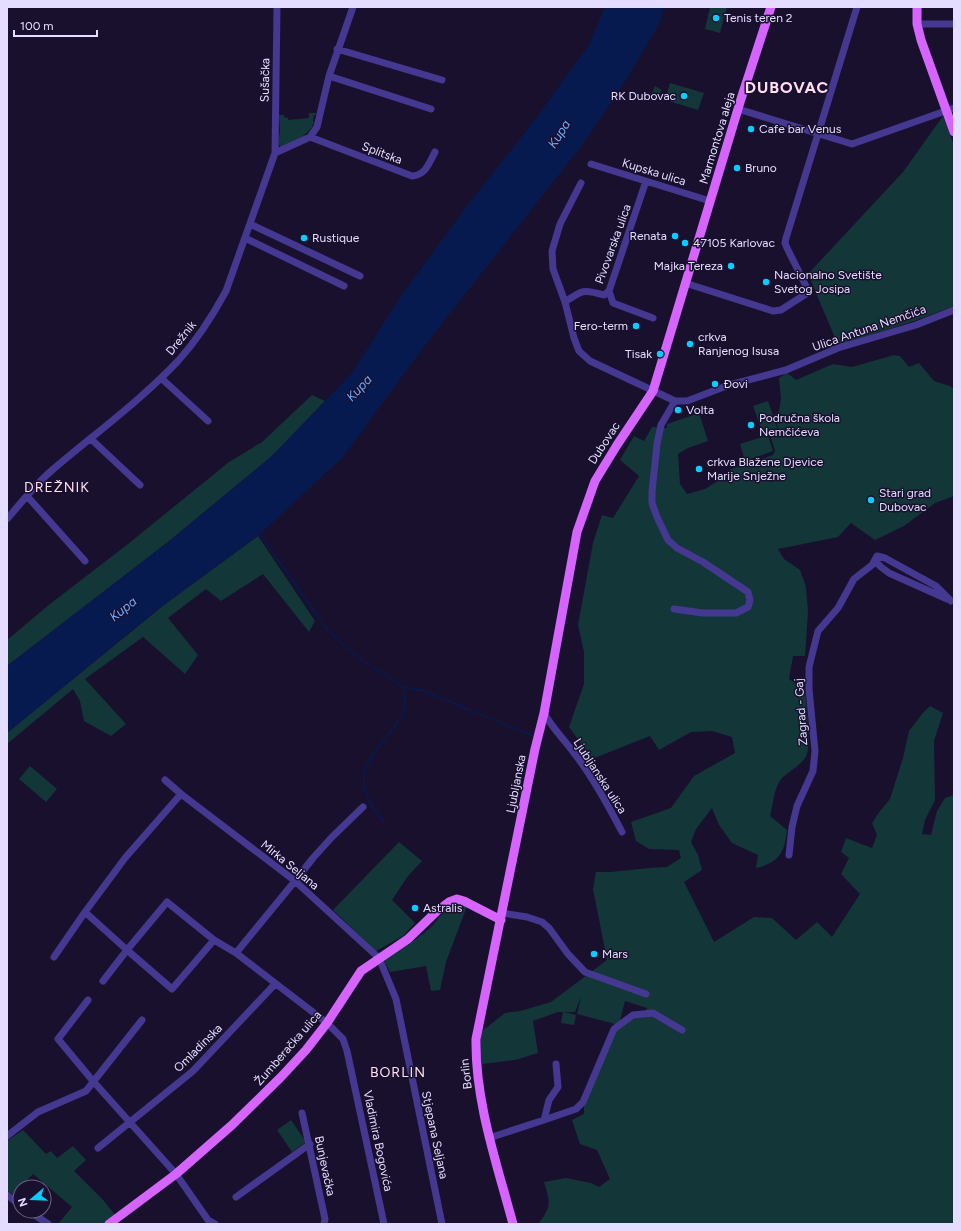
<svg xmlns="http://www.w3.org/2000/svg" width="961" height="1231" viewBox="0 0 961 1231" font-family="Figtree,sans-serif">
  <rect width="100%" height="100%" fill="#19102e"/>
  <path fill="#133639" d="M 710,7 L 727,7 L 720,33 L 705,29 Z
    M 670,83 L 704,93 L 698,110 L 665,100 Z
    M 655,86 L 662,90 L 655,102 L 649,99 Z
    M 309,113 L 316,113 L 316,115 L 314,115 L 313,121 L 314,122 C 310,136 294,140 281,147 L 278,144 L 280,131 L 279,115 L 284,115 L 284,117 L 288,118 L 288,120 L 309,118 Z
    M 943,116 L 954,145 L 954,306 L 914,321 L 838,345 L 808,274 L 903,172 Z
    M 894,355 L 900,356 L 909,367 L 919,363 L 934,381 L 950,386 L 954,389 L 954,496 L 935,503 L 904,526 L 875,540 L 851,523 L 838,537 L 778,549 L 784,559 L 800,570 L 806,587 L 808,612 L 805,656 L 793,656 L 789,679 L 805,689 C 806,703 811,743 807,754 C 803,765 790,770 782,778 C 774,787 773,805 770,816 L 787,830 C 785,853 778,863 756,868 L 758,855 L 732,843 L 719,825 L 712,808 L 696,829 L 691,842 L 698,855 L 702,870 L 684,882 L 714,942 L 754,917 L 772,918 L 796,940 L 817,922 L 832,937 L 860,894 L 841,874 L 849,858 L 841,852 L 846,838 L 872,848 L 877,835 L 872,823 L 880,811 L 890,799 L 903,758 L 909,731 L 922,714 L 930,706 L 943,713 L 934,741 L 935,800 L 925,820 L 922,834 L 931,835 L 937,811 L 945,798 L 954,795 L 954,1224 L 538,1224 C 552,1207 550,1202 544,1182 L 566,1178 L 591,1183 L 599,1187 L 610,1179 L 597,1150 L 580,1144 L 572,1120 L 584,1114 L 584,1103 L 616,1030 L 632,1016 L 645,1014 L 647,1008 L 625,1001 L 619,1025 L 577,1014 L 581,997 L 575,1012 L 564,1012 L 576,1015 L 574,1025 L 561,1023 L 563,1012 L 558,1012 L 533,1021 L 538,1053 L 515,1060 L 482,1064 L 480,1052 L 481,1032 L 505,1013 L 520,1011 L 551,1002 L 607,960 L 593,889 L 596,872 L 611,872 L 649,868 L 667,867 L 681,858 L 679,850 L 649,849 L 636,841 L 631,822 L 671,808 L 694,776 L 735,753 L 732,737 L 712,731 L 691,732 L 659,750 L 650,736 L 592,759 L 569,727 L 584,684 L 584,652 L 578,625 L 593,543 L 602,515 L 613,518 L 639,476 L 620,460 L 634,436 L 644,441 L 652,427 L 667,428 L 667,424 L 699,413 L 708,441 L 688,448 L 678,454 L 680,484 L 687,494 L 705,489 L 723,478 L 731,469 L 773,455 L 775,451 L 770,435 L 779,431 L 774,415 L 779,411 L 781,398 L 779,378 L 787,373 L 796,380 L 833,364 L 852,367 Z
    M 312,395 L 325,401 L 272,456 L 168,542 L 7,666 L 7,640 L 50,604 L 128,544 L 229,462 L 262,442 Z
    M 768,401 L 778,430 L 763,434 L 753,406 Z
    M 768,435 L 773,451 L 745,461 L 740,444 Z
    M 258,536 L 315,621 L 309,632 L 263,574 L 221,601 L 206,589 L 168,618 L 198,655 L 185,674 L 143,637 L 85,679 L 126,724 L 111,736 L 84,721 L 80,701 L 73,689 L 7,744 L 7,733 L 164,605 Z
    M 30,766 L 57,789 L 46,802 L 19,779 Z
    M 399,842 L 422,861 L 408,876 L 392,900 L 415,923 L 403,936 L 376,951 L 333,910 Z
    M 459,903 L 467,906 L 446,962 L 440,990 L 431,991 L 426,966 L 390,972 L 384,960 C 399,950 415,941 429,929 C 441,919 441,909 459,903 Z
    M 291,1120 L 306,1142 L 292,1152 L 277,1130 Z
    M 23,1130 L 46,1154 L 51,1151 L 57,1158 L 73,1146 L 86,1160 L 74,1171 L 104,1201 L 115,1215 L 104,1224 L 58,1224 L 72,1207 L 33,1174 L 20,1187 L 14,1195 L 7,1190 L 7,1141 Z"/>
  <path fill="#071a50" d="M 605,7 L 664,7 L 659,24 L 620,90 L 579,149 L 422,349 L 343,457 L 260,534 L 158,609 L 7,733 L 7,666 L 168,542 L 272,456 L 352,373 L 401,296 L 467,206 L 531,125 L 589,45 Z"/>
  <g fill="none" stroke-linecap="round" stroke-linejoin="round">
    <path stroke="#071a50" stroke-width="1.5" d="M 259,533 L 326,628 C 337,640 349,650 362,660 C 371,667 398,680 402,688 C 419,724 358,749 364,785 C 366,800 375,811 384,822
      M 402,687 L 424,691 L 533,736"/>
    <path stroke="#453890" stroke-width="7" d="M 917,24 L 954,24
      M 337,49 L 442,80
      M 329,76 L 431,109
      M 738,109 L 852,144 L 954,108
      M 310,137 L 412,176 C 426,175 429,163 435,152
      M 275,153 L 310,137 L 317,127 L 329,76 L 353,7
      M 591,164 L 710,201
      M 581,183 L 560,224 L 552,251 L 553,269 L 565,302 L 574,338 L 579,351 L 590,361 L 675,401 L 687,401 L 729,385 L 786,370 L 838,348 L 916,325 L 954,310
      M 250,224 L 360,276
      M 245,238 L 344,286
      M 685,283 L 773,311 L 781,310 L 809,292 L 787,248 L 785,243 L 786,238 L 857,7
      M 609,291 L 613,303 L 653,318
      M 565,302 C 582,290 583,289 604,295 L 609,291 L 646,181
      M 161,378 L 208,421
      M 91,439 L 140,485
      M 27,496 L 85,561
      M 7,519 C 21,503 34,486 50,472 C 93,435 139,402 178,361 C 197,340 213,315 226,291 L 275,153 L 277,7
      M 875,561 L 881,567 L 889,573 L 947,599
      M 674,609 L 703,613 L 736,613 L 748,607 L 750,600 L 748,592 L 703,562 L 677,548 L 668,540 L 657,517 L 652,503 L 652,492 L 657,444 L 661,425 L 675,401
      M 544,713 C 552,728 564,739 574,753 C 593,777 608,805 622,832
      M 165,780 L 181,794
      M 789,855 L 792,827 L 797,806 L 813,771 L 815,751 L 809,689 L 809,667 L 818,631 L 838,608 L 854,579 L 872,565 L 877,556 L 885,558 L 936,586 L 951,601
      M 85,912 L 127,950 L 167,902 L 214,940 L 236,953 L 327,1023 L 343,1039 L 347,1051 L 384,1224
      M 502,913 L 527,917 L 542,922 L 549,928 L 568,954 L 585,972 L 646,994
      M 236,953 L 295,881 L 313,858 L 332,837 L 363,807
      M 54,957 L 85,912 L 125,858 L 181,794 L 295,881 L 379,958 L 396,999 L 442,1224
      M 103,981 L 127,950 L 172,989 L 214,940
      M 88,1000 L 58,1039 L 93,1081 L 176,1174 L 208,1220 L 215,1224
      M 302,1113 L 325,1219 L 324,1224
      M 544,1120 L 576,1109 L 583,1102 L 614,1029 L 633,1015 L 653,1013 L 682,1030
      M 7,1136 L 38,1112 L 86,1091 L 142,1020
      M 489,1138 L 544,1120 L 549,1100 L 558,1087 L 556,1064
      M 98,1148 L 193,1071 L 275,984
      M 7,1195 L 20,1205
      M 236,1197 L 310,1144
      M 29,1211 L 48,1224"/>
    <path stroke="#d664ff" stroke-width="9" d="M 917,7 L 917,24 L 921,40 L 954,132
      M 109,1224 L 176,1174 L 232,1125 L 281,1077 L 306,1050 L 327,1023 L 361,971 L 408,939 L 437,911 L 449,902 L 457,899 L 464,901 L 501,920
      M 513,1224 C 497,1164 475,1102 476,1039 L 535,749 L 544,713 L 577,532 L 595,481 L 617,445 L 653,391 L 741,99 L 771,7"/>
  </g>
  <g fill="#09ccff" stroke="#19102e" stroke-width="1.5">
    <circle cx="716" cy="18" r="4"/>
    <circle cx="684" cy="96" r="4"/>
    <circle cx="751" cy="129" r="4"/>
    <circle cx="737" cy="168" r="4"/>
    <circle cx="675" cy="236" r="4"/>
    <circle cx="304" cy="238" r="4"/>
    <circle cx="685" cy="243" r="4"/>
    <circle cx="731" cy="266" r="4"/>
    <circle cx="766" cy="282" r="4"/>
    <circle cx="636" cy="326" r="4"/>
    <circle cx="690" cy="344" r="4"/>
    <circle cx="660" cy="354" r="4"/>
    <circle cx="715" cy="384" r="4"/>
    <circle cx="678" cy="410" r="4"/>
    <circle cx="751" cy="425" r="4"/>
    <circle cx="699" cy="469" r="4"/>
    <circle cx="871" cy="500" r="4"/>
    <circle cx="415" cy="908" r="4"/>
    <circle cx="594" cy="954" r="4"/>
  </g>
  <g text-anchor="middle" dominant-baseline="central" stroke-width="3" stroke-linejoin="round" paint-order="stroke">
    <g font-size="12" fill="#e5ddff" stroke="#19102e" text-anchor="start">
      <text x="724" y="18">Tenis teren 2</text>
      <text x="676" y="96" text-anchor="end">RK Dubovac</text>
      <text x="759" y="129">Cafe bar Venus</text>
      <text x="745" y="168">Bruno</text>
      <text x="667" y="236" text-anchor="end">Renata</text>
      <text x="312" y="238">Rustique</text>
      <text x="693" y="243">47105 Karlovac</text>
      <text x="723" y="266" text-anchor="end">Majka Tereza</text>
      <text x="774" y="275">Nacionalno Svetište<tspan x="774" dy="14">Svetog Josipa</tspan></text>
      <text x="628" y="326" text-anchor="end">Fero-term</text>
      <text x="698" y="337">crkva<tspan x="698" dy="14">Ranjenog Isusa</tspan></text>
      <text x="652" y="354" text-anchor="end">Tisak</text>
      <text x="723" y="384">Đovi</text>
      <text x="686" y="410">Volta</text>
      <text x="759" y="418">Područna škola<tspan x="759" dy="14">Nemčićeva</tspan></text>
      <text x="707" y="462">crkva Blažene Djevice<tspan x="707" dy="14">Marije Snježne</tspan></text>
      <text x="879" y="493">Stari grad<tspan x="879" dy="14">Dubovac</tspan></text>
      <text x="423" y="908">Astralis</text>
      <text x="602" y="954">Mars</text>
    </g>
    <g font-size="12" fill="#e5ddff" stroke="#19102e">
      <text transform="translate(265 80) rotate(-89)">Sušačka</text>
      <text transform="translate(717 138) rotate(-73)">Marmontova aleja</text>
      <text transform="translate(382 153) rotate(21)">Splitska</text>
      <text transform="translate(654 172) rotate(17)">Kupska ulica</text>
      <text transform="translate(613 244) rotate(-70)">Pivovarska ulica</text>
      <text transform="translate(869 328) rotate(-19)">Ulica Antuna Nemčića</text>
      <text transform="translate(181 338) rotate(-51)">Drežnik</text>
      <text transform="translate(604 443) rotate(-57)">Dubovac</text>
      <text transform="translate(801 712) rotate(-94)">Zagrad - Gaj</text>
      <text transform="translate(600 776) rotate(57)">Ljubljanska ulica</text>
      <text transform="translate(516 784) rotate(-79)">Ljubljanska</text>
      <text transform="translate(290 865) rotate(39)">Mirka Seljana</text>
      <text transform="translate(198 1048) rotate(-45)">Omladinska</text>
      <text transform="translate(288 1048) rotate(-49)">Žumberačka ulica</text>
      <text transform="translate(466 1074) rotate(-97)">Borlin</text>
      <text transform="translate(435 1135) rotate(78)">Stjepana Seljana</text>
      <text transform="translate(378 1141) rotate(78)">Vladimira Bogovića</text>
      <text transform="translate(325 1166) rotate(78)">Bunjevačka</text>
    </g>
    <g font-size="13" font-style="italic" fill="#6baaff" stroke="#19102e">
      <text transform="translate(559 134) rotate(-58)">Kupa</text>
      <text transform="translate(359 388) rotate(-47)">Kupa</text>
      <text transform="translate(123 609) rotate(-39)">Kupa</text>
    </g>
    <g font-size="14" letter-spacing="1" fill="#ffdff0" stroke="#19102e">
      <text x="57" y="487">DREŽNIK</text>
      <text x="398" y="1072">BORLIN</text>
    </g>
    <g font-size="16" font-weight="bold" letter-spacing="1" fill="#ffdff0" stroke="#19102e">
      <text x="787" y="87">DUBOVAC</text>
    </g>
  </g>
  <rect width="961" height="1231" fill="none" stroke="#e5ddff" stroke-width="16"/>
  <g transform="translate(32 1199) rotate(251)"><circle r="19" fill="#19102e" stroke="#6b6282"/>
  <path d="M0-3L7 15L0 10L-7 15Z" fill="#09ccff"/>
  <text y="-6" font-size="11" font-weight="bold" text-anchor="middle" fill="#e5ddff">N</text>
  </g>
  <path d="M14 30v6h83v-6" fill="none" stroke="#e5ddff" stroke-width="2"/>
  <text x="20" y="30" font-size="12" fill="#e5ddff" stroke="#19102e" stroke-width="3" paint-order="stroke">100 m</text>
</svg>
